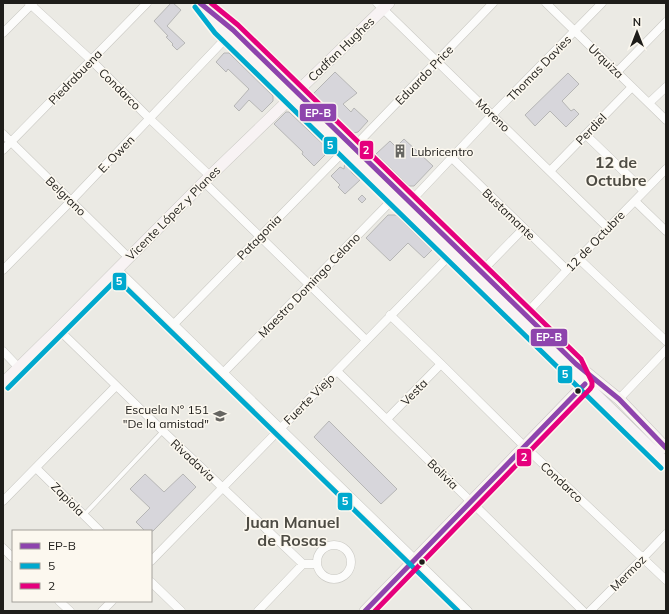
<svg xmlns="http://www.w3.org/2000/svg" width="669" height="614" viewBox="0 0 669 614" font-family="Mulish,sans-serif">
  <rect width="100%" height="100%" fill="#ebeae4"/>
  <path fill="#d7d6db" stroke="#b6b6b5" d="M 171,3 L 173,3 L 181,10 L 167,26 L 185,43 L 177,50 L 172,45 L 173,44 L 166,37 L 168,36 L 154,21 Z
    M 224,53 L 229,53 L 273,96 L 273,101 L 262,112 L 249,100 L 239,111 L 234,106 L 249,89 L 228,69 L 226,72 L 216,62 Z
    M 335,72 L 357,93 L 343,104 L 351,112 L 354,108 L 368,121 L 358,132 L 354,133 L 313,94 Z
    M 568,73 L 579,84 L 562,101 L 571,111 L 574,109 L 579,114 L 566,127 L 550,111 L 535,126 L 525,115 Z
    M 286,112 L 289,112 L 327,148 L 327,153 L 314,166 L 302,154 L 303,152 L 274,124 Z
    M 404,139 L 433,166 L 414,186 L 409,186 L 376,154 L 390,141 L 396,147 Z
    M 345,161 L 352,173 L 360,180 L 345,194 L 338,187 L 340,185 L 331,176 L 340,167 L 344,169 Z
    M 362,195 L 366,199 L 362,203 L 358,199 Z
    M 388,215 L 396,215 L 432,250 L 424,258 L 408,243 L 390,261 L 366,238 Z
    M 329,421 L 397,489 L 381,504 L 314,437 Z
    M 145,474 L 164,492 L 183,474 L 196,487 L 153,531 L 145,531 L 136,522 L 150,508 L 130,489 Z"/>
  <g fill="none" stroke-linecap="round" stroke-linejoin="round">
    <g stroke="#c9c8c3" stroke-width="5">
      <path id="lane" d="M 84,515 L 163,431"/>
    </g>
    <g stroke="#c9c8c3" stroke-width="9">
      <path id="street" d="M 29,3 L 91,60 L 150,119 L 210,176
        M 377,3 L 608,228
        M 546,3 L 666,120
        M 3,33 L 33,3
        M 617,72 L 666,22
        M 649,103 L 666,87
        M 3,134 L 128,257
        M 586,135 L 644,191
        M 354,147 L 493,3
        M 3,150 L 147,3
        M 452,158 L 567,270
        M 550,171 L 632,87
        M 204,182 L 366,340
        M 635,201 L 666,231
        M 410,202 L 492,115 L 602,3
        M 578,258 L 666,341
        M 117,269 L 468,611
        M 3,270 L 71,201 L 228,36
        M 481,272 L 524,228
        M 390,315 L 441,364 L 525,447 L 666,580
        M 525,315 L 567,270 L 666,169
        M 174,324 L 345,150
        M 58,329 L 163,431 L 303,564 L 317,564
        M 3,351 L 19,368
        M 337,371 L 583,611
        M 224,372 L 394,198
        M 619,399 L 666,350
        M 387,419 L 441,364
        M 36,468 L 100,531
        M 3,501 L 116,386
        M317 562a17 17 0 1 1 34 0a17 17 0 1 1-34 0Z
        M 3,548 L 13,558
        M 151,561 L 451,254
        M 151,582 L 181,611
        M 59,601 L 70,611
        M 102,611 L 112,601
        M 258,611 L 303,564
        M 590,611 L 643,558 L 666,534"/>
    </g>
    <g stroke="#c9c8c3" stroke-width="12">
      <path id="secondary" d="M 200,3 L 220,28 L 666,463
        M 213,13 L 233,30 L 576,364 L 619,399 L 666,448
        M 3,383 L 58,329 L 210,176 L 389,3
        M 365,611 L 585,384"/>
    </g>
    <use href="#lane" stroke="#fcfcfb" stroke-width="4"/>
    <use href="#street" stroke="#fcfcfb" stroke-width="8"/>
    <use href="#secondary" stroke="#f8f3f4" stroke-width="11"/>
    <g stroke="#fcf8ef" stroke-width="8">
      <path id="bus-1" d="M 200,3 L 233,30 L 576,364 L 619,399 L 666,448
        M 365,611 L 585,384"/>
    </g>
    <g stroke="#fcf8ef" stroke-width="8">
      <path id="bus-2" d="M 195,7 L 215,33 L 661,468
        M 8,388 L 117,279 L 458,611"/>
    </g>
    <g stroke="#fcf8ef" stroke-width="8">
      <path id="bus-3" d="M 211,3 L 238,25 L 581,359 L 592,382 L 592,386 L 590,389 L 375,611"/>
    </g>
    <use href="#bus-1" stroke="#8e44ad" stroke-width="5"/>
    <use href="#bus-2" stroke="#00a9ce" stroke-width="5"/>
    <use href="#bus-3" stroke="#e5007d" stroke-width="5"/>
  </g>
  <defs>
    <g id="building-bare" transform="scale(1.08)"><path d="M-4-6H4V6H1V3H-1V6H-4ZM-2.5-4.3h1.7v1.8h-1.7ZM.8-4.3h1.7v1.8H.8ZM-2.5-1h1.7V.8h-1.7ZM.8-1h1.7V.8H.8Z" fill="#666561" stroke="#fcf8ef" stroke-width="2.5" paint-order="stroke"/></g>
    <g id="school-bare" transform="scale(1.08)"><path d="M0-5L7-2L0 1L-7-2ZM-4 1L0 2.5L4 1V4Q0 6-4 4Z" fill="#666561" stroke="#fcf8ef" stroke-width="2.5" paint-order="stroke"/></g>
  </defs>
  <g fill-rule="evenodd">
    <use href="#building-bare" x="400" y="151"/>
    <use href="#school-bare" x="220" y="416"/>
  </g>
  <g fill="#1e1d1a" stroke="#fcf8ef" stroke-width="1.5">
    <circle cx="578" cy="391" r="3.5"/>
    <circle cx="422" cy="562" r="3.5"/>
  </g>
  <g text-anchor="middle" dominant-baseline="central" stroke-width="3" stroke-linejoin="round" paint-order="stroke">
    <g font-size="12" fill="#1e1d1a" stroke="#fcf8ef">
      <text transform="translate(341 49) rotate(-44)">Cadfan Hughes</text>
      <text transform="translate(606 61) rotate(44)">Urquiza</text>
      <text transform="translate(539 68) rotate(-46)">Thomas Davies</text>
      <text transform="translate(424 75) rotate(-46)">Eduardo Price</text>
      <text transform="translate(75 77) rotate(-46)">Piedrabuena</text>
      <text transform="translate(120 89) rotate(45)">Condarco</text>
      <text transform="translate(493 115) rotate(44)">Moreno</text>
      <text transform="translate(591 129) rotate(-46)">Perdiel</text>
      <text transform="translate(116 154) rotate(-46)">E. Owen</text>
      <text transform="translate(66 196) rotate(44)">Belgrano</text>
      <text transform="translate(173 213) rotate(-45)">Vicente López y Planes</text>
      <text transform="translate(509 214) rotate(44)">Bustamante</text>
      <text transform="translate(259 237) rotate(-46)">Patagonia</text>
      <text transform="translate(595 241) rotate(-46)">12 de Octubre</text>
      <text transform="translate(309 285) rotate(-46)">Maestro Domingo Celano</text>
      <text transform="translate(414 392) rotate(-46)">Vesta</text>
      <text transform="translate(309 399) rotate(-45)">Fuerte Viejo</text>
      <text transform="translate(193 460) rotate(43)">Rivadavia</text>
      <text transform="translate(443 474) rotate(44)">Bolivia</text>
      <text transform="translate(562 482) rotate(43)">Condarco</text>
      <text transform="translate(68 499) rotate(45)">Zapiola</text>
      <text transform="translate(628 573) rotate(-45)">Mermoz</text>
    </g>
    <g font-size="12" fill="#1e1d1a" stroke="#fcf8ef" text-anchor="start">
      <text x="411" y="151">Lubricentro</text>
      <text x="209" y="409" text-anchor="end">Escuela N° 151<tspan x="209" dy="14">"De la amistad"</tspan></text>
    </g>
    <g font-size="16" font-weight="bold" fill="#4e4c44" stroke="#fcf8ef">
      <text x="616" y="162">12 de<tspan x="616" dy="18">Octubre</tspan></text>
      <text x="292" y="522">Juan Manuel<tspan x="292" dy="18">de Rosas</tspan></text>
    </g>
  </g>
  <g stroke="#fcf8ef" stroke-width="1.5">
    <rect x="299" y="103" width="38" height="19" rx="4" fill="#8e44ad"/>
    <rect x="323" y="136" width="15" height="19" rx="4" fill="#00a9ce"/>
    <rect x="359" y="140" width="15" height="20" rx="4" fill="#e5007d"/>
    <rect x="112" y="272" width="15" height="19" rx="4" fill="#00a9ce"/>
    <rect x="530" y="328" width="38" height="19" rx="4" fill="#8e44ad"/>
    <rect x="557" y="365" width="16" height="19" rx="4" fill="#00a9ce"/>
    <rect x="516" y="448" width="16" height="19" rx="4" fill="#e5007d"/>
    <rect x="337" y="492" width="16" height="19" rx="4" fill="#00a9ce"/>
  </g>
  <g font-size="11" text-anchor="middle" font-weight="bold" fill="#fff">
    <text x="318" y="117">EP-B</text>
    <text x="330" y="149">5</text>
    <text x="366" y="154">2</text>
    <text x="119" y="285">5</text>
    <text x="549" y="341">EP-B</text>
    <text x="565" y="378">5</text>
    <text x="524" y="461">2</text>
    <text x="345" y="505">5</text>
  </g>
  <rect width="669" height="614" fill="none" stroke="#1e1d1a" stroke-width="8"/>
  <rect x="12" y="530" width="140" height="72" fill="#fcf8ef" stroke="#a3a09a"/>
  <rect x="20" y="543" width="20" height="6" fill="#8e44ad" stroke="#a3a09a"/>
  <text x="48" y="550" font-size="12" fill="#1e1d1a">EP-B</text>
  <rect x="20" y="563" width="20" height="6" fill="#00a9ce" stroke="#a3a09a"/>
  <text x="48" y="570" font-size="12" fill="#1e1d1a">5</text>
  <rect x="20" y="583" width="20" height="6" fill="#e5007d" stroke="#a3a09a"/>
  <text x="48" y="590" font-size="12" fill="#1e1d1a">2</text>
  <g transform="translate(637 32)" stroke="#fcf8ef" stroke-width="3" paint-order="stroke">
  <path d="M0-3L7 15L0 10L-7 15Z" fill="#1e1d1a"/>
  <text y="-6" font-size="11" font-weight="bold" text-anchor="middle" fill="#1e1d1a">N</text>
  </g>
</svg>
